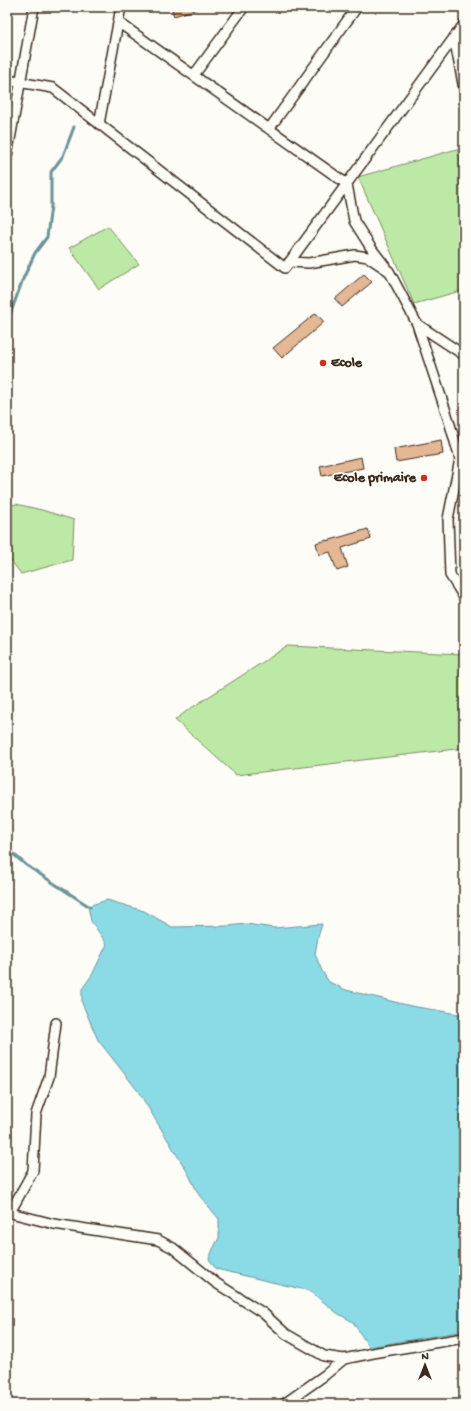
<svg xmlns="http://www.w3.org/2000/svg" width="471" height="1411" viewBox="0 0 471 1411" font-family="'Gochi Hand',sans-serif">
  <rect width="100%" height="100%" fill="#fdfcf7"/>
  <filter id="ink" filterUnits="userSpaceOnUse"><feTurbulence type="fractalNoise" baseFrequency=".025" numOctaves="2"/><feDisplacementMap in="SourceGraphic" scale="8" xChannelSelector="R" yChannelSelector="G"/><feConvolveMatrix kernelMatrix="1 2 1 2 8 2 1 2 1" color-interpolation-filters="sRGB"/></filter>
  <g filter="url(#ink)">
    <path fill="#bde9a6" stroke="#7c8a62" d="M 457,149 L 464,173 L 464,290 L 414,304 L 358,177 Z
      M 108,226 L 139,264 L 99,289 L 69,248 Z
      M 16,504 L 42,510 L 74,520 L 72,560 L 21,574 L 7,555 L 7,506 Z
      M 288,646 L 462,654 L 464,668 L 464,748 L 236,775 L 175,720 L 188,710 Z"/>
    <path fill="#8bdbe7" stroke="#6b9497" d="M 107,900 L 144,911 L 172,927 L 228,926 L 246,924 L 274,928 L 322,924 L 318,937 L 315,954 L 322,971 L 329,982 L 346,990 L 411,1006 L 464,1015 L 464,1331 L 369,1347 L 353,1322 L 337,1313 L 310,1291 L 216,1269 L 209,1259 L 213,1249 L 219,1238 L 219,1219 L 199,1195 L 188,1173 L 138,1091 L 98,1040 L 82,1003 L 82,989 L 92,975 L 107,944 L 91,921 L 88,906 Z"/>
    <g fill="none" stroke-linecap="round" stroke-linejoin="round">
      <path stroke="#6b9497" stroke-width="3" d="M 7,332 L 11,312 L 23,279 L 35,253 L 47,237 L 51,206 L 51,172 L 63,156 L 74,127
        M 7,357 L 9,371 L 7,375
        M 7,841 L 11,852 L 26,865 L 90,907"/>
    </g>
    <path fill="#e4b894" stroke="#3b2a1e" d="M 171,7 L 197,7 L 197,9 L 174,16 Z
      M 364,274 L 372,282 L 342,307 L 335,299 Z
      M 316,313 L 324,322 L 282,358 L 273,348 Z
      M 441,440 L 443,454 L 396,462 L 394,449 Z
      M 361,457 L 363,468 L 322,476 L 320,466 Z
      M 368,529 L 371,539 L 342,548 L 348,567 L 337,571 L 330,552 L 319,555 L 316,543 L 327,540 L 327,541 Z"/>
    <g fill="none" stroke-linecap="round" stroke-linejoin="round">
      <g stroke="#3b2a1e" stroke-width="12">
        <path id="minor" d="M 118,22 L 347,184 L 354,221 L 371,248 L 385,266
          M 454,37 L 464,89
          M 194,75 L 244,7
          M 7,80 L 53,88 L 285,268 L 464,24
          M 99,124 L 121,7
          M 269,129 L 357,7
          M 7,156 L 34,7
          M 289,262 L 309,263 L 355,255 L 368,257 L 389,271 L 417,324 L 449,421 L 460,459 L 448,519 L 450,575 L 464,597
          M 417,324 L 464,355
          M 7,1211 L 13,1207 L 33,1171 L 36,1114 L 49,1077 L 56,1023
          M 7,1212 L 54,1224 L 158,1240 L 173,1248 L 216,1283 L 263,1313 L 286,1334 L 324,1356 L 344,1359
          M 284,1404 L 325,1375 L 344,1359 L 378,1352 L 464,1338"/>
      </g>
      <use href="#minor" stroke="#fdfcf7" stroke-width="9"/>
    </g>
  </g>
  <g fill="#c8321e" stroke="#fdfcf7" stroke-width="1.5">
    <circle cx="323" cy="363" r="4"/>
    <circle cx="424" cy="478" r="4"/>
  </g>
  <g text-anchor="middle" dominant-baseline="central" stroke-width="3.5" stroke-linejoin="round" paint-order="stroke">
    <g font-size="14" font-weight="bold" fill="#3b2a1e" stroke="#fdfcf7" text-anchor="start">
      <text x="331" y="363">Ecole</text>
      <text x="416" y="478" text-anchor="end">Ecole primaire</text>
    </g>
  </g>
  <rect width="471" height="1411" fill="none" stroke="#fdfcf7" stroke-width="24"/>
  <rect x="12" y="12" width="447" height="1387" fill="none" stroke="#3b2a1e" stroke-width="1.5" filter="url(#ink)"/>
  <g transform="translate(425 1365)" stroke="#fdfcf7" stroke-width="3" paint-order="stroke">
  <path d="M0-3L7 15L0 10L-7 15Z" fill="#3b2a1e"/>
  <text y="-6" font-size="11" font-weight="bold" text-anchor="middle" fill="#3b2a1e">N</text>
  </g>
</svg>
